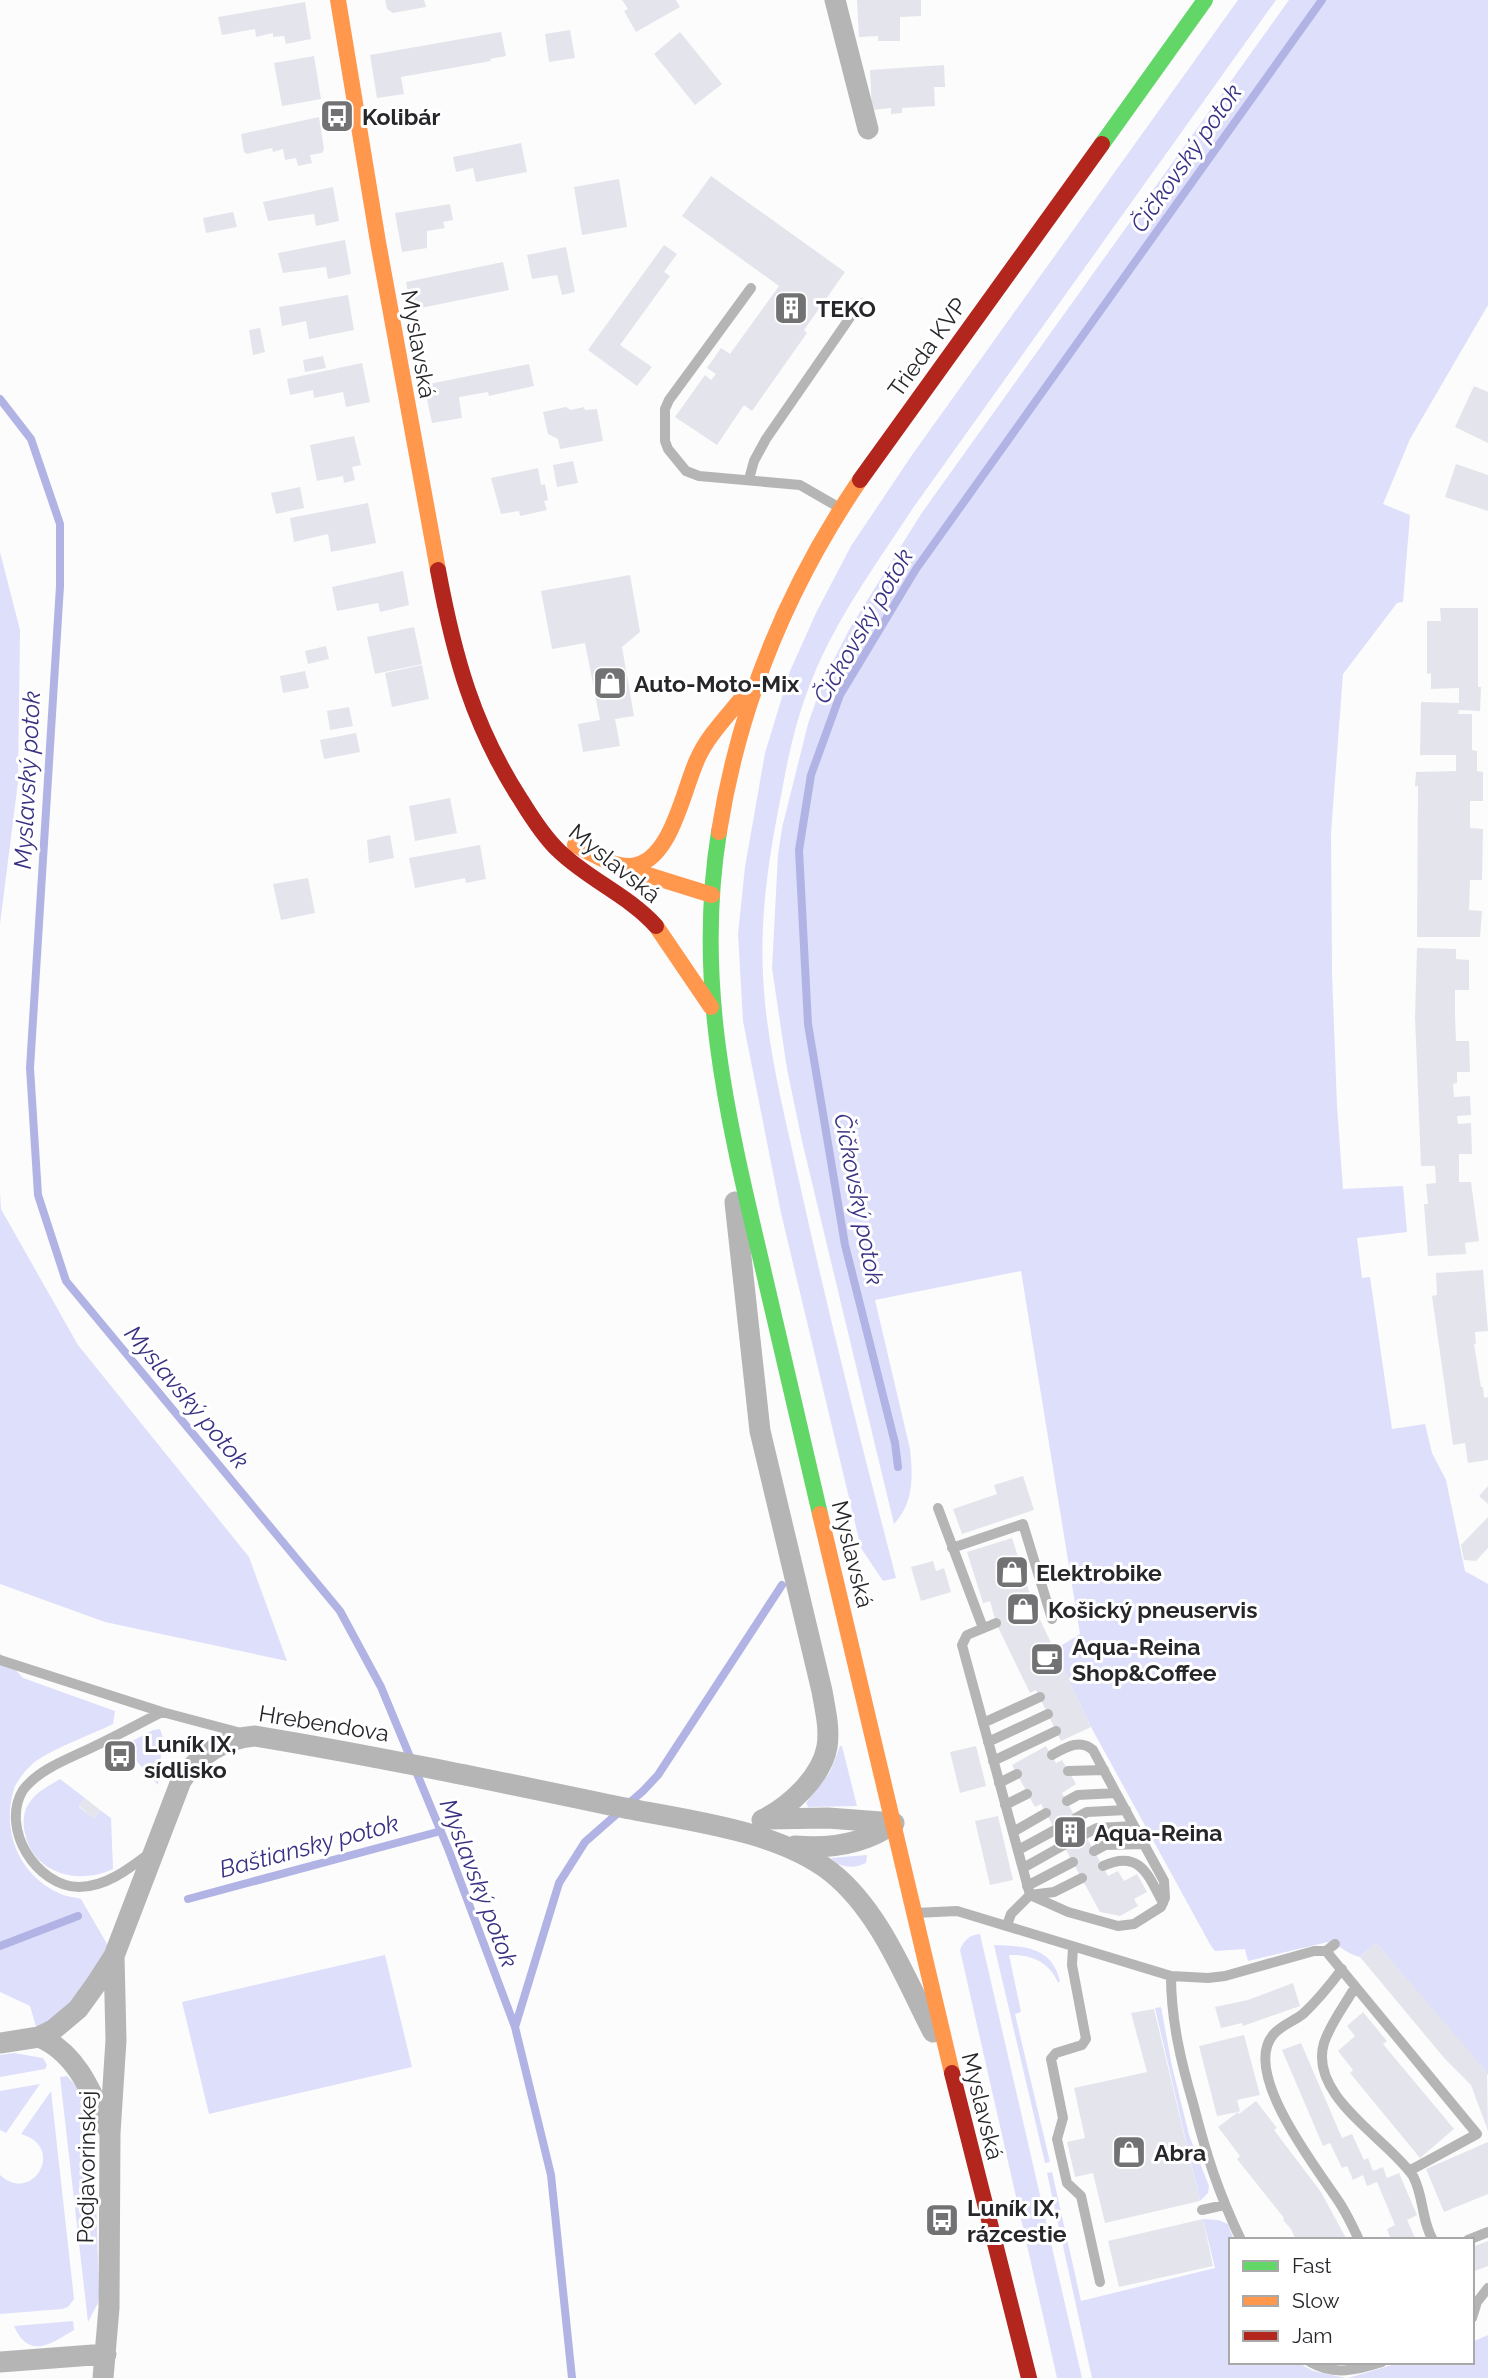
<svg xmlns="http://www.w3.org/2000/svg" width="1488" height="2378" viewBox="0 0 1488 2378" font-family="Raleway,sans-serif">
  <rect width="100%" height="100%" fill="#fcfcfd"/>
  <path fill="#dedffb" d="M 1238,0 L 1276,0 L 913,508 C 877,563 835,620 811,682 C 796,719 788,757 781,796 C 769,855 760,915 763,974 C 766,1045 785,1116 800,1185 C 829,1317 862,1447 896,1578 L 883,1581 L 861,1548 L 781,1213 L 743,1021 L 738,934 L 745,867 L 765,753 L 790,671 L 816,613 L 851,546 L 912,455 Z
    M 1289,0 L 1488,0 L 1488,305 L 1410,439 L 1383,504 L 1410,515 L 1403,602 L 1397,603 L 1343,674 L 1331,833 L 1332,973 L 1337,1106 L 1343,1189 L 1403,1186 L 1407,1232 L 1357,1238 L 1362,1278 L 1370,1277 L 1392,1429 L 1425,1424 L 1432,1453 L 1446,1480 L 1465,1571 L 1488,1584 L 1488,2075 L 1376,1943 L 1360,1957 C 1346,1954 1341,1945 1328,1942 L 1248,1961 L 1245,1949 L 1215,1951 L 1211,1946 L 1091,1727 L 1054,1650 L 1080,1634 L 1021,1271 L 875,1300 L 910,1449 C 913,1476 914,1503 894,1524 L 802,1141 L 787,1069 L 772,968 L 778,855 L 782,828 L 808,724 L 823,681 L 850,628 L 921,514 Z
    M 0,552 L 20,630 L 18,782 L 0,924 Z
    M 0,1192 L 1,1209 L 78,1345 L 249,1557 L 287,1661 L 105,1622 L 0,1584 Z
    M 0,1653 L 23,1678 L 115,1711 L 113,1724 C 88,1736 59,1746 36,1761 C 28,1767 20,1777 15,1786 C 0,1828 18,1876 61,1894 C 67,1897 75,1897 81,1899 L 114,1956 L 39,2037 L 30,2006 L 0,1992 Z
    M 160,1729 L 163,1738 L 158,1785 L 123,1746 L 153,1730 Z
    M 840,1746 L 842,1746 L 857,1806 L 808,1807 L 806,1803 L 830,1772 Z
    M 60,1779 L 85,1798 L 79,1807 L 94,1818 L 100,1810 L 111,1818 L 113,1869 C 77,1886 30,1873 24,1828 C 23,1819 24,1809 30,1802 C 37,1791 49,1786 60,1779 Z
    M 867,1855 L 866,1863 C 854,1869 839,1868 831,1858 Z
    M 980,1934 L 1082,2378 L 1057,2378 L 1046,2329 L 960,1950 C 964,1940 969,1935 980,1934 Z
    M 994,1945 C 1025,1946 1052,1947 1060,1981 L 1058,1983 C 1050,1962 1030,1954 1009,1955 L 1021,2012 L 1015,2014 L 1050,2162 L 1045,2163 Z
    M 385,1955 L 412,2067 L 209,2114 L 182,2002 Z
    M 1161,2007 L 1172,2066 L 1189,2135 L 1209,2186 L 1208,2193 L 1200,2201 L 1155,2008 Z
    M 14,2053 L 43,2058 L 47,2065 L 45,2069 L 0,2077 L 0,2055 Z
    M 67,2076 L 78,2088 L 91,2118 L 95,2162 L 99,2294 L 98,2303 L 88,2322 L 60,2077 Z
    M 40,2084 L 6,2133 L 0,2130 L 0,2091 Z
    M 51,2091 L 74,2299 L 68,2307 L 62,2309 L 0,2314 L 0,2175 C 32,2205 67,2147 21,2134 Z
    M 1052,2172 L 1081,2301 L 1215,2268 L 1203,2219 L 1218,2220 L 1228,2224 L 1234,2240 L 1231,2240 L 1231,2362 L 1297,2362 L 1313,2371 L 1346,2378 L 1092,2378 L 1047,2173 Z
    M 73,2321 L 74,2330 C 51,2344 29,2360 14,2326 Z
    M 1488,2335 L 1488,2378 L 1348,2378 L 1402,2362 L 1472,2362 L 1472,2342 Z"/>
  <g fill="none" stroke-linecap="round" stroke-linejoin="round">
    <path stroke="#b1b3e4" stroke-width="8" d="M 0,399 L 31,439 L 60,524 L 60,586 L 30,1068 L 38,1195 L 66,1281 L 340,1611 L 381,1687 L 449,1851 L 515,2027 L 551,2175 L 572,2378
      M 898,1467 L 895,1443 L 845,1245 L 808,1024 L 799,850 L 811,775 L 840,695 L 916,569 L 1322,0
      M 188,1899 L 441,1831
      M 0,1946 L 78,1916
      M 515,2027 L 559,1883 L 585,1842 L 643,1791 L 658,1775 L 782,1585"/>
  </g>
  <path fill="#e4e5ec" d="M 385,0 L 424,0 L 426,7 L 393,13 L 387,9 Z
    M 622,0 L 676,0 L 680,7 L 636,32 L 624,11 L 628,9 Z
    M 857,0 L 921,0 L 921,16 L 900,17 L 900,41 L 878,41 L 878,36 L 859,37 Z
    M 305,2 L 311,39 L 286,44 L 284,36 L 273,37 L 273,33 L 256,37 L 255,29 L 222,35 L 218,17 Z
    M 570,30 L 575,58 L 549,62 L 545,34 Z
    M 501,32 L 506,56 L 490,59 L 491,61 L 401,77 L 404,94 L 377,98 L 370,55 Z
    M 680,32 L 722,84 L 695,105 L 654,54 Z
    M 314,56 L 321,99 L 282,106 L 274,63 Z
    M 944,65 L 945,87 L 934,87 L 935,106 L 902,108 L 902,113 L 891,114 L 891,108 L 872,110 L 870,70 Z
    M 319,117 L 324,149 L 322,153 L 310,155 L 312,163 L 298,166 L 296,158 L 285,160 L 283,149 L 273,152 L 272,148 L 247,154 L 244,152 L 241,134 Z
    M 521,143 L 527,172 L 476,182 L 473,168 L 456,172 L 453,157 Z
    M 711,176 L 845,272 L 804,330 L 807,333 L 752,411 L 744,405 L 717,445 L 675,417 L 705,375 L 711,380 L 716,374 L 707,368 L 721,348 L 730,354 L 779,286 L 682,216 Z
    M 619,179 L 627,227 L 582,235 L 574,187 Z
    M 333,187 L 339,221 L 316,226 L 314,214 L 268,221 L 263,202 Z
    M 450,204 L 453,220 L 443,222 L 445,228 L 427,231 L 427,248 L 402,252 L 395,213 Z
    M 233,212 L 237,227 L 206,233 L 203,218 Z
    M 345,240 L 351,274 L 328,279 L 326,267 L 283,273 L 278,253 Z
    M 664,245 L 677,254 L 664,272 L 670,276 L 620,345 L 652,367 L 637,386 L 588,350 Z
    M 566,247 L 575,292 L 562,295 L 557,275 L 532,279 L 527,255 Z
    M 503,262 L 509,290 L 411,310 L 406,282 Z
    M 348,295 L 354,330 L 309,339 L 306,321 L 282,326 L 279,307 Z
    M 260,328 L 265,352 L 253,355 L 249,330 Z
    M 323,356 L 326,368 L 305,372 L 303,360 Z
    M 362,363 L 370,402 L 346,407 L 343,392 L 314,398 L 313,390 L 290,395 L 287,379 Z
    M 529,364 L 534,386 L 489,396 L 488,392 L 459,397 L 462,418 L 432,423 L 424,385 Z
    M 1474,386 L 1488,392 L 1488,443 L 1455,427 Z
    M 566,407 L 571,410 L 584,407 L 585,410 L 597,409 L 603,441 L 560,449 L 558,439 L 548,434 L 543,412 Z
    M 354,436 L 361,465 L 352,467 L 355,480 L 344,483 L 343,476 L 317,481 L 310,445 Z
    M 573,461 L 578,483 L 557,487 L 553,465 Z
    M 1456,464 L 1488,475 L 1488,511 L 1445,497 Z
    M 538,468 L 541,485 L 545,484 L 548,500 L 544,501 L 547,510 L 520,516 L 519,511 L 501,514 L 491,478 Z
    M 300,487 L 304,508 L 276,514 L 271,493 Z
    M 368,503 L 376,543 L 331,552 L 328,534 L 294,542 L 290,518 Z
    M 403,571 L 409,605 L 380,612 L 378,603 L 337,611 L 332,587 Z
    M 630,575 L 640,632 L 622,647 L 634,716 L 615,719 L 620,746 L 583,752 L 578,724 L 600,720 L 585,643 L 552,649 L 541,591 Z
    M 1440,608 L 1478,608 L 1478,687 L 1481,687 L 1480,711 L 1459,710 L 1458,714 L 1472,714 L 1472,750 L 1477,751 L 1477,771 L 1483,772 L 1483,801 L 1470,801 L 1470,828 L 1483,829 L 1482,880 L 1470,880 L 1469,910 L 1482,911 L 1480,937 L 1417,937 L 1418,786 L 1415,786 L 1416,772 L 1456,771 L 1456,755 L 1420,755 L 1421,702 L 1459,703 L 1459,688 L 1431,689 L 1431,673 L 1427,674 L 1427,621 L 1441,621 Z
    M 414,627 L 422,664 L 375,674 L 367,637 Z
    M 326,646 L 329,659 L 308,664 L 305,651 Z
    M 422,665 L 429,699 L 392,707 L 385,673 Z
    M 305,671 L 309,688 L 283,693 L 280,676 Z
    M 349,707 L 353,726 L 330,730 L 327,711 Z
    M 356,733 L 360,752 L 324,759 L 320,740 Z
    M 450,798 L 457,833 L 415,841 L 409,806 Z
    M 390,835 L 394,858 L 369,863 L 367,840 Z
    M 480,845 L 486,879 L 466,883 L 465,878 L 415,888 L 409,858 Z
    M 308,878 L 315,913 L 281,920 L 273,884 Z
    M 1417,948 L 1456,949 L 1456,959 L 1469,960 L 1469,990 L 1455,990 L 1455,1015 L 1456,1041 L 1469,1041 L 1470,1072 L 1457,1072 L 1457,1083 L 1453,1084 L 1454,1097 L 1470,1096 L 1471,1115 L 1457,1116 L 1458,1124 L 1471,1123 L 1472,1154 L 1459,1154 L 1459,1182 L 1471,1182 L 1479,1241 L 1465,1243 L 1466,1254 L 1428,1256 L 1424,1204 L 1428,1204 L 1426,1184 L 1436,1183 L 1435,1166 L 1421,1166 L 1415,1017 Z
    M 1483,1270 L 1488,1331 L 1475,1332 L 1476,1344 L 1474,1344 L 1481,1387 L 1483,1387 L 1484,1398 L 1488,1397 L 1488,1460 L 1468,1463 L 1465,1443 L 1453,1445 L 1432,1296 L 1437,1295 L 1436,1273 Z
    M 1023,1476 L 1034,1510 L 962,1534 L 953,1509 L 997,1494 L 994,1485 Z
    M 1488,1486 L 1488,1504 L 1479,1496 Z
    M 1488,1517 L 1488,1548 L 1476,1561 L 1464,1560 L 1461,1545 Z
    M 1012,1538 L 1034,1607 L 1091,1727 L 1061,1741 L 1036,1690 L 1030,1693 L 996,1623 L 990,1601 L 983,1603 L 967,1552 Z
    M 933,1561 L 936,1571 L 944,1568 L 951,1592 L 921,1601 L 911,1567 Z
    M 976,1746 L 986,1786 L 960,1793 L 950,1752 Z
    M 1046,1746 L 1056,1763 L 1062,1760 L 1076,1784 L 1062,1793 L 1108,1876 L 1118,1871 L 1124,1881 L 1137,1874 L 1147,1892 L 1134,1899 L 1138,1906 L 1120,1916 L 1100,1912 L 1041,1804 L 1035,1807 L 1012,1765 Z
    M 85,1798 L 100,1810 L 94,1818 L 79,1806 Z
    M 998,1816 L 1013,1880 L 990,1885 L 975,1821 Z
    M 1376,1943 L 1487,2072 L 1488,2131 L 1471,2085 L 1445,2059 L 1360,1957 Z
    M 1293,1983 L 1300,2006 L 1243,2026 L 1242,2023 L 1221,2028 L 1215,2007 L 1248,2000 Z
    M 1154,2009 L 1200,2201 L 1105,2223 L 1093,2173 L 1075,2177 L 1067,2142 L 1085,2138 L 1074,2088 L 1147,2072 L 1131,2013 Z
    M 1363,2012 L 1387,2041 L 1383,2044 L 1454,2129 L 1420,2158 L 1350,2073 L 1353,2070 L 1338,2051 L 1355,2036 L 1347,2026 Z
    M 1244,2035 L 1260,2095 L 1237,2100 L 1240,2111 L 1238,2112 L 1239,2114 L 1256,2101 L 1277,2128 L 1274,2130 L 1321,2192 L 1347,2240 L 1296,2240 L 1291,2229 L 1283,2220 L 1284,2218 L 1237,2159 L 1240,2156 L 1218,2127 L 1238,2112 L 1217,2116 L 1199,2046 Z
    M 1301,2043 L 1342,2138 L 1352,2134 L 1364,2160 L 1368,2158 L 1373,2171 L 1383,2167 L 1387,2178 L 1399,2173 L 1417,2215 L 1407,2220 L 1416,2240 L 1391,2240 L 1387,2229 L 1395,2225 L 1377,2182 L 1367,2186 L 1363,2175 L 1353,2180 L 1347,2166 L 1342,2168 L 1330,2143 L 1323,2146 L 1282,2050 Z
    M 1488,2142 L 1488,2194 L 1444,2212 L 1426,2169 Z
    M 1203,2219 L 1213,2266 L 1119,2287 L 1108,2241 Z
    M 1488,2241 L 1488,2266 L 1472,2272 L 1472,2247 Z"/>
  <g fill="none" stroke-linecap="round" stroke-linejoin="round">
    <path stroke="#b5b5b6" stroke-width="10" d="M 751,288 L 669,400 L 665,409 L 665,441 L 668,449 L 686,471 L 699,476 L 800,485 L 840,508
      M 749,479 L 754,461 L 766,439 L 860,303
      M 938,1508 L 983,1628
      M 952,1548 L 1023,1524 L 1052,1619
      M 996,1623 L 967,1635 L 962,1645 L 1030,1895 L 1068,1912 L 1118,1926 L 1134,1924 L 1161,1907 L 1165,1898 L 1164,1881 L 1116,1793 L 1078,1795 L 1067,1801
      M 0,1660 L 162,1712
      M 983,1723 L 1040,1697
      M 988,1742 L 1048,1714
      M 1052,1755 C 1065,1748 1080,1738 1093,1750 L 1116,1793
      M 993,1761 L 1056,1731
      M 1068,1771 L 1104,1770
      M 999,1783 L 1017,1774
      M 1005,1805 L 1027,1794
      M 1076,1818 L 1087,1812 L 1126,1810
      M 1013,1832 L 1046,1813
      M 1085,1834 L 1097,1828 L 1134,1826
      M 1018,1850 L 1055,1830
      M 1094,1851 L 1105,1845 L 1144,1844
      M 150,1853 C 130,1868 106,1887 79,1887 C 36,1886 0,1828 23,1790 C 40,1768 71,1758 95,1746 C 118,1735 140,1723 162,1712 L 245,1734
      M 1103,1866 C 1140,1849 1148,1875 1163,1903
      M 1023,1868 L 1064,1845
      M 1027,1886 L 1073,1862
      M 915,1913 L 957,1911 L 967,1914 L 1171,1976 L 1208,1978 L 1225,1976 L 1314,1951 L 1326,1951 L 1335,1944
      M 1007,1925 L 1011,1914 L 1030,1895 L 1054,1892 L 1082,1878
      M 1073,1947 L 1072,1965 L 1086,2039 L 1082,2045 L 1056,2053 L 1051,2059 L 1063,2118 L 1057,2139 L 1067,2183 L 1081,2196 L 1100,2282
      M 1326,1951 L 1477,2134 L 1409,2171
      M 1342,1969 C 1330,1985 1318,2000 1303,2014 C 1294,2021 1280,2026 1273,2035 C 1241,2073 1318,2170 1339,2202 C 1347,2214 1353,2227 1359,2240
      M 1171,1976 C 1171,2020 1181,2062 1193,2103 C 1206,2154 1218,2192 1241,2240
      M 1355,1987 C 1345,2005 1330,2024 1324,2043 C 1308,2096 1388,2139 1413,2176 C 1424,2196 1421,2220 1433,2240
      M 1202,2210 L 1224,2205
      M 1468,2240 L 1488,2232
      M 1472,2318 L 1477,2302 L 1488,2288
      M 1310,2362 C 1334,2376 1357,2370 1382,2362"/>
    <path stroke="#b5b5b6" stroke-width="21" d="M 835,0 L 868,129
      M 735,1202 L 760,1431 L 822,1691 C 825,1709 830,1728 827,1747 C 821,1778 789,1807 762,1820
      M 766,1819 L 828,1818 L 894,1823
      M 795,1846 C 830,1849 865,1844 894,1823
      M 39,2037 C 78,2053 93,2096 109,2131
      M 0,2043 L 39,2037 L 53,2030 L 78,2009 L 96,1984 L 114,1956 L 181,1781 C 197,1756 225,1738 255,1736 C 376,1756 495,1781 615,1806 C 682,1820 776,1829 831,1872 C 880,1911 905,1978 933,2032
      M 0,2362 L 106,2354
      M 103,2378 L 109,2308 L 110,2133 L 116,2040 L 114,1956"/>
    <path stroke="#63d668" stroke-width="16" d="M 1102,144 L 1205,0
      M 719,832 C 695,980 726,1112 760,1256 C 780,1342 800,1428 820,1514"/>
    <path stroke="#ff974d" stroke-width="16" d="M 338,0 L 378,242 L 438,570
      M 719,832 C 739,705 788,586 860,480
      M 575,845 C 592,853 611,867 631,866 C 671,863 683,790 697,760 C 708,734 731,713 748,690
      M 619,866 L 712,895
      M 656,926 L 711,1007
      M 820,1514 L 952,2073"/>
    <path stroke="#b3261e" stroke-width="16" d="M 860,480 L 1102,144
      M 438,570 C 454,656 473,726 521,800 C 532,818 544,837 559,851 C 589,880 628,895 656,926
      M 952,2073 L 1029,2378"/>
  </g>
  <defs>
    <g id="bus-square" transform="scale(1.75)"><rect x="-9" y="-9" width="18" height="18" rx="4" fill="#727274" stroke="#fff"/><path d="M-5-6H5V4H4V6H2V4H-2V6H-4V4H-5ZM-3.5-4V0h7V-4ZM-3.5 1.2v1.5H-2V1.2ZM2 1.2v1.5H3.5V1.2Z" fill="#fff"/></g>
    <g id="building-square" transform="scale(1.75)"><rect x="-9" y="-9" width="18" height="18" rx="4" fill="#727274" stroke="#fff"/><path d="M-4-6H4V6H1V3H-1V6H-4ZM-2.5-4.3h1.7v1.8h-1.7ZM.8-4.3h1.7v1.8H.8ZM-2.5-1h1.7V.8h-1.7ZM.8-1h1.7V.8H.8Z" fill="#fff"/></g>
    <g id="shop-square" transform="scale(1.75)"><rect x="-9" y="-9" width="18" height="18" rx="4" fill="#727274" stroke="#fff"/><path d="M-5-2.5h2.3a2.7 3.5 0 0 1 5.4 0H5L5.5 6h-11ZM-1.5-2.5h3a1.5 2.3 0 0 0-3 0Z" fill="#fff"/></g>
    <g id="cafe-square" transform="scale(1.75)"><rect x="-9" y="-9" width="18" height="18" rx="4" fill="#727274" stroke="#fff"/><path d="M-5.5-4.5H6V0H3Q3 3.5 0 3.5H-2.5Q-5.5 3.5-5.5 0ZM3-3.2v2h1.7v-2ZM-6 4.5H4V6H-6Z" fill="#fff"/></g>
  </defs>
  <g fill-rule="evenodd">
    <use href="#bus-square" x="337" y="116"/>
    <use href="#building-square" x="791" y="308"/>
    <use href="#shop-square" x="610" y="683"/>
    <use href="#shop-square" x="1012" y="1572"/>
    <use href="#shop-square" x="1023" y="1609"/>
    <use href="#cafe-square" x="1047" y="1659"/>
    <use href="#bus-square" x="120" y="1756"/>
    <use href="#building-square" x="1070" y="1832"/>
    <use href="#shop-square" x="1129" y="2152"/>
    <use href="#bus-square" x="942" y="2220"/>
  </g>
  <g text-anchor="middle" dominant-baseline="central" stroke-width="6" stroke-linejoin="round" paint-order="stroke">
    <g font-size="23" font-weight="bold" fill="#27272b" stroke="#fff" text-anchor="start">
      <text x="362" y="116">Kolibár</text>
      <text x="816" y="308">TEKO</text>
      <text x="634" y="683">Auto-Moto-Mix</text>
      <text x="1036" y="1572">Elektrobike</text>
      <text x="1048" y="1609">Košický pneuservis</text>
      <text x="1072" y="1646">Aqua-Reina<tspan x="1072" dy="26">Shop&amp;Coffee</tspan></text>
      <text x="144" y="1743">Luník IX,<tspan x="144" dy="26">sídlisko</tspan></text>
      <text x="1094" y="1832">Aqua-Reina</text>
      <text x="1154" y="2152">Abra</text>
      <text x="967" y="2207">Luník IX,<tspan x="967" dy="26">rázcestie</tspan></text>
    </g>
    <g font-size="23" fill="#27272b" stroke="#fff">
      <text transform="translate(419 344) rotate(80)">Myslavská</text>
      <text transform="translate(927 347) rotate(-54)">Trieda KVP</text>
      <text transform="translate(615 863) rotate(39)">Myslavská</text>
      <text transform="translate(853 1554) rotate(76)">Myslavská</text>
      <text transform="translate(324 1723) rotate(9)">Hrebendova</text>
      <text transform="translate(983 2106) rotate(76)">Myslavská</text>
      <text transform="translate(86 2167) rotate(-89)">Podjavorinskej</text>
    </g>
    <g font-size="24" font-style="italic" fill="#393284" stroke="#fff">
      <text transform="translate(1186 158) rotate(-55)">Čičkovský potok</text>
      <text transform="translate(863 626) rotate(-60)">Čičkovský potok</text>
      <text transform="translate(27 780) rotate(-87)">Myslavský potok</text>
      <text transform="translate(859 1199) rotate(79)">Čičkovský potok</text>
      <text transform="translate(187 1397) rotate(50)">Myslavský potok</text>
      <text transform="translate(309 1846) rotate(-15)">Baštiansky potok</text>
      <text transform="translate(479 1883) rotate(69)">Myslavský potok</text>
    </g>
  </g>
  <rect x="1229" y="2238" width="245" height="126" fill="#ffffff" stroke="#a9a9aa" stroke-width="2"/>
  <rect x="1243" y="2261" width="35" height="10" fill="#63d668" stroke="#a9a9aa" stroke-width="2"/>
  <text x="1292" y="2273" font-size="21" fill="#27272b">Fast</text>
  <rect x="1243" y="2296" width="35" height="10" fill="#ff974d" stroke="#a9a9aa" stroke-width="2"/>
  <text x="1292" y="2308" font-size="21" fill="#27272b">Slow</text>
  <rect x="1243" y="2331" width="35" height="10" fill="#b3261e" stroke="#a9a9aa" stroke-width="2"/>
  <text x="1292" y="2343" font-size="21" fill="#27272b">Jam</text>
</svg>
